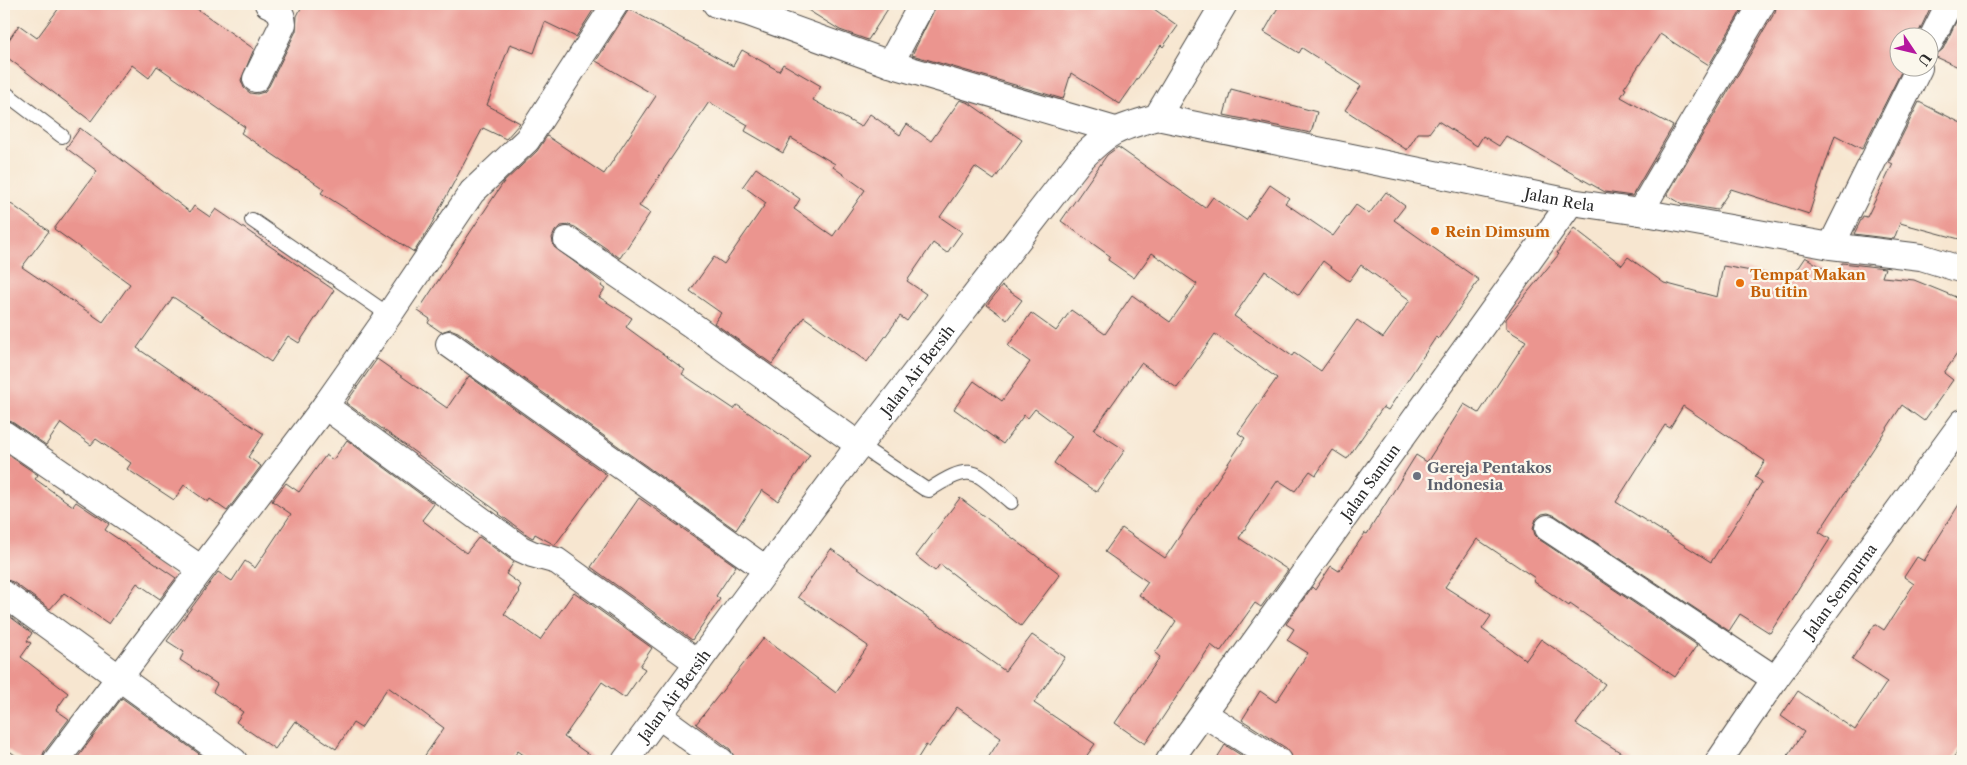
<svg xmlns="http://www.w3.org/2000/svg" width="1967" height="765" viewBox="0 0 1967 765" font-family="'Libre Caslon Text',serif">
  <rect width="100%" height="100%" fill="#fbf7ec"/>
  <filter id="ink" filterUnits="userSpaceOnUse"><feTurbulence type="fractalNoise" baseFrequency=".02" numOctaves="2"/><feDisplacementMap in="SourceGraphic" scale="10" xChannelSelector="R" yChannelSelector="G"/><feConvolveMatrix kernelMatrix="1 2 1 2 8 2 1 2 1" color-interpolation-filters="sRGB"/></filter>
  <filter id="wash" filterUnits="userSpaceOnUse"><feTurbulence type="fractalNoise" baseFrequency=".0096" numOctaves="4" result="noise"/><feDisplacementMap in="SourceGraphic" scale="20" xChannelSelector="R" yChannelSelector="G"/><feGaussianBlur stdDeviation="1.12" result="paint"/><feColorMatrix in="noise" values="0 0 0 0 0 0 0 0 0 0 0 0 0 0 0 0 0 1.4 0 .05"/><feComposite in="paint" operator="in"/></filter>
  <g filter="url(#wash)">
    <rect width="100%" height="100%" fill="#f7e6d0"/>
    <g id="blocks">
      <path fill="#eb958f" fill-rule="evenodd" d="M 62,4 L 190,4 L 254,49 L 241,80 L 244,88 L 250,93 L 257,94 L 264,92 L 269,86 L 296,31 L 297,16 L 303,4 L 597,4 L 576,37 L 545,22 L 534,53 L 510,44 L 487,105 L 520,123 L 506,139 L 483,128 L 431,225 L 414,252 L 321,193 L 324,189 L 241,133 L 245,127 L 157,66 L 149,78 L 132,65 L 91,121 L 4,55 L 4,47 L 19,25 L 37,38 Z
        M 798,4 L 891,4 L 868,40 L 840,30 Z
        M 937,4 L 1147,4 L 1178,26 L 1163,47 L 1161,45 L 1120,104 L 1071,73 L 1063,99 L 912,55 Z
        M 1280,4 L 1745,4 L 1709,65 L 1660,34 L 1624,88 L 1626,89 L 1621,97 L 1673,126 L 1632,196 L 1605,192 L 1506,136 L 1499,146 L 1483,136 L 1477,146 L 1438,121 L 1429,133 L 1418,133 L 1407,150 L 1345,110 L 1361,86 L 1302,48 L 1299,53 L 1264,32 Z
        M 1777,4 L 1932,4 L 1916,38 L 1900,38 L 1900,68 L 1903,68 L 1862,149 L 1835,135 L 1809,214 L 1731,189 L 1717,210 L 1682,204 L 1667,195 L 1775,12 Z
        M 1963,7 L 1963,69 L 1934,56 L 1943,49 Z
        M 629,9 L 733,66 L 742,50 L 779,71 L 783,64 L 821,86 L 813,100 L 861,127 L 870,114 L 900,135 L 907,124 L 931,141 L 960,100 L 969,103 L 1022,140 L 994,180 L 975,167 L 940,217 L 962,232 L 947,253 L 933,243 L 907,281 L 926,294 L 907,321 L 900,316 L 867,362 L 804,317 L 772,364 L 714,323 L 721,313 L 690,291 L 714,257 L 724,264 L 766,203 L 743,186 L 756,168 L 800,199 L 794,209 L 833,236 L 865,190 L 833,167 L 835,164 L 791,138 L 783,153 L 745,131 L 748,125 L 709,102 L 639,206 L 650,213 L 620,258 L 575,227 L 569,225 L 561,226 L 555,231 L 552,238 L 554,247 L 603,283 L 601,286 L 605,289 L 599,297 L 632,318 L 626,327 L 685,370 L 682,374 L 734,409 L 737,405 L 810,455 L 778,501 L 762,490 L 736,530 L 458,332 L 450,329 L 441,332 L 428,323 L 430,319 L 418,311 L 503,183 L 537,151 L 547,136 L 604,174 L 656,96 L 596,61 Z
        M 1231,89 L 1317,112 L 1311,133 L 1224,115 Z
        M 1919,102 L 1963,124 L 1963,240 L 1900,223 L 1894,239 L 1854,234 L 1863,216 L 1867,217 L 1893,164 L 1889,162 Z
        M 80,128 L 190,212 L 194,206 L 210,217 L 216,209 L 334,290 L 299,343 L 288,336 L 271,362 L 173,297 L 137,348 L 264,434 L 248,457 L 261,466 L 227,511 L 210,499 L 208,502 L 184,485 L 174,500 L 127,469 L 131,463 L 96,439 L 91,445 L 61,423 L 46,445 L 12,422 L 4,419 L 4,199 L 49,231 L 22,267 L 103,322 L 130,284 L 54,229 L 97,171 L 66,148 Z
        M 1118,147 L 1205,208 L 1213,197 L 1246,220 L 1270,185 L 1289,198 L 1285,203 L 1333,236 L 1356,205 L 1369,214 L 1386,192 L 1405,206 L 1394,220 L 1479,280 L 1438,339 L 1436,337 L 1388,410 L 1383,407 L 1347,459 L 1333,450 L 1316,475 L 1310,471 L 1295,491 L 1278,480 L 1239,538 L 1288,570 L 1261,607 L 1255,603 L 1220,652 L 1211,645 L 1145,744 L 1115,723 L 1160,657 L 1155,653 L 1176,621 L 1139,595 L 1148,582 L 1105,552 L 1122,528 L 1165,558 L 1245,438 L 1238,433 L 1277,378 L 1215,334 L 1177,388 L 1141,363 L 1094,430 L 1125,450 L 1096,492 L 1054,463 L 1072,436 L 1035,409 L 1028,418 L 1024,415 L 1003,444 L 954,409 L 974,381 L 1002,401 L 1030,362 L 1008,346 L 1031,313 L 1056,331 L 1071,310 L 1105,334 L 1132,295 L 1170,322 L 1197,284 L 1152,253 L 1134,278 L 1108,260 L 1110,256 L 1061,221 L 1107,155 ZM 1323,261 L 1349,281 L 1361,265 L 1410,300 L 1383,338 L 1357,320 L 1321,371 L 1294,353 L 1292,356 L 1234,316 L 1265,271 L 1299,295 Z
        M 1574,228 L 1622,265 L 1628,257 L 1664,283 L 1717,297 L 1723,266 L 1791,278 L 1805,257 L 1838,277 L 1842,263 L 1885,268 L 1882,277 L 1914,280 L 1963,300 L 1963,345 L 1944,373 L 1953,380 L 1924,421 L 1902,405 L 1819,532 L 1830,539 L 1770,633 L 1740,614 L 1729,631 L 1556,516 L 1548,513 L 1542,514 L 1536,519 L 1533,528 L 1535,535 L 1540,540 L 1697,645 L 1675,677 L 1570,604 L 1569,606 L 1533,581 L 1535,578 L 1477,539 L 1445,587 L 1491,616 L 1482,629 L 1526,660 L 1541,639 L 1605,684 L 1576,724 L 1634,761 L 1293,761 L 1291,754 L 1286,748 L 1242,720 L 1260,691 L 1276,702 L 1308,653 L 1287,640 L 1294,629 L 1286,624 L 1312,587 L 1315,590 L 1331,566 L 1339,571 L 1365,533 L 1367,534 L 1416,455 L 1427,462 L 1464,404 L 1479,413 L 1526,341 L 1506,329 L 1506,319 L 1559,254 L 1557,253 ZM 1683,406 L 1765,461 L 1755,477 L 1762,482 L 1711,562 L 1616,502 L 1665,425 L 1670,428 Z
        M 1002,286 L 1022,300 L 1007,320 L 987,305 Z
        M 377,359 L 447,408 L 469,376 L 607,475 L 555,545 L 535,534 L 533,538 L 529,536 L 499,514 L 500,513 L 346,403 Z
        M 347,440 L 434,504 L 422,520 L 466,553 L 479,537 L 514,562 L 506,574 L 521,585 L 518,590 L 520,592 L 504,614 L 540,640 L 574,592 L 652,648 L 640,666 L 645,669 L 625,698 L 602,682 L 564,737 L 598,761 L 532,761 L 518,751 L 510,761 L 421,761 L 444,728 L 388,687 L 361,728 L 353,723 L 336,749 L 295,721 L 275,749 L 236,722 L 243,712 L 213,692 L 217,684 L 180,660 L 184,652 L 167,641 L 218,572 L 232,581 L 245,561 L 255,568 L 291,514 L 272,501 L 286,483 L 299,492 L 326,455 L 333,460 Z
        M 4,452 L 38,475 L 35,479 L 73,506 L 76,502 L 109,524 L 105,530 L 176,578 L 160,599 L 137,583 L 109,624 L 64,593 L 50,609 L 13,582 L 4,579 Z
        M 639,498 L 736,566 L 716,596 L 720,599 L 692,640 L 591,567 Z
        M 960,498 L 1060,574 L 1021,626 L 940,564 L 935,571 L 916,556 Z
        M 1963,498 L 1963,743 L 1951,761 L 1784,761 L 1804,732 L 1781,716 L 1798,691 L 1855,730 L 1887,682 L 1852,659 L 1875,624 L 1884,630 L 1914,584 L 1904,577 L 1917,557 L 1924,561 Z
        M 831,549 L 1005,671 L 1032,635 L 1065,657 L 1034,703 L 1095,744 L 1083,761 L 986,761 L 1001,738 L 957,707 L 929,747 L 926,745 L 916,761 L 736,761 L 730,749 L 696,724 L 764,638 L 836,693 L 868,646 L 798,597 Z
        M 5,613 L 32,633 L 27,641 L 31,643 L 21,657 L 68,693 L 56,710 L 69,719 L 44,752 L 41,761 L 23,761 L 4,747 Z
        M 122,698 L 209,761 L 75,761 Z
        M 1225,745 L 1250,761 L 1215,761 Z"/>
    </g>
  </g>
  <g filter="url(#ink)">
    <use href="#blocks" fill-opacity="0" stroke="#4a4744" stroke-width="1"/>
    <g fill="none" stroke-linecap="round" stroke-linejoin="round">
      <g stroke="#4a4744" stroke-width="16">
        <path id="service" d="M 4,92 L 62,136
          M 252,220 L 389,315
          M 859,445 L 925,489 L 929,490 C 973,461 974,471 1011,502"/>
      </g>
      <g stroke="#4a4744" stroke-width="28">
        <g id="minor">
          <path d="M 716,4 L 749,13 L 890,64 L 1115,130"/>
          <path d="M 1930,42 L 1949,4"/>
          <path d="M 890,64 L 922,4"/>
          <path d="M 256,79 L 283,24 C 282,12 278,8 268,4"/>
          <path id="s1" d="M 1157,117 L 1571,202 L 1640,212 L 1831,246 L 1921,257 L 1963,270"/>
          <path d="M 1640,212 L 1762,4"/>
          <path d="M 567,240 L 689,323 L 859,445"/>
          <path d="M 1831,246 L 1919,68"/>
          <path d="M 449,344 L 767,570"/>
          <path d="M 325,406 L 521,549 L 532,554 L 557,561 L 698,663"/>
          <path d="M 4,434 L 200,568"/>
          <path d="M 1548,528 L 1775,679"/>
          <path d="M 4,594 L 234,761"/>
          <path d="M 1204,714 L 1278,761"/>
          <path d="M 659,716 L 721,761"/>
          <path d="M 56,761 L 325,406 L 389,315 L 472,192 L 527,140 L 615,4"/>
          <path id="s2" d="M 625,761 L 859,445 L 1080,160 C 1109,130 1119,128 1157,117 L 1224,4"/>
          <path id="s3" d="M 1169,761 L 1571,202"/>
          <path id="s4" d="M 1719,761 L 1775,679 L 1963,422"/>
        </g>
      </g>
      <use href="#service" stroke="#fff" stroke-width="14"/>
      <use href="#minor" stroke="#fff" stroke-width="26"/>
    </g>
  </g>
  <g fill="#e8710a" stroke="#fbf7ec" stroke-width="2">
    <circle cx="1435" cy="231" r="5"/>
    <circle cx="1740" cy="283" r="5"/>
  </g>
  <circle fill="#6b7280" stroke="#fbf7ec" stroke-width="2" cx="1417" cy="476" r="5"/>
  <g text-anchor="middle" dominant-baseline="central" stroke-width="4.5" stroke-linejoin="round" paint-order="stroke">
    <g font-size="15" fill="#2b2b2b" stroke="#fbf7ec">
      <text stroke="none"><textPath href="#s1" startOffset="411">Jalan Rela</textPath></text>
      <text stroke="none"><textPath href="#s2" startOffset="488">Jalan Air Bersih</textPath></text>
      <text stroke="none"><textPath href="#s3" startOffset="344">Jalan Santun</textPath></text>
      <text stroke="none"><textPath href="#s4" startOffset="209">Jalan Sempurna</textPath></text>
      <text stroke="none"><textPath href="#s2" startOffset="82">Jalan Air Bersih</textPath></text>
    </g>
    <g font-size="15" font-weight="bold" fill="#c56008" stroke="#fbf7ec" text-anchor="start">
      <text x="1445" y="231">Rein Dimsum</text>
      <text x="1750" y="274">Tempat Makan<tspan x="1750" dy="17">Bu titin</tspan></text>
    </g>
    <g font-size="15" font-weight="bold" fill="#5b616d" stroke="#fbf7ec" text-anchor="start">
      <text x="1427" y="467">Gereja Pentakos<tspan x="1427" dy="17">Indonesia</tspan></text>
    </g>
  </g>
  <rect width="1967" height="765" fill="none" stroke="#fbf7ec" stroke-width="20"/>
  <g transform="translate(1914 52) rotate(125)"><circle r="24" fill="#fbf7ec" stroke="#a8a59f"/>
  <path d="M0-4L9 19L0 12L-9 19Z" fill="#b5179e"/>
  <text y="-8" font-size="14" font-weight="bold" text-anchor="middle" fill="#2b2b2b">U</text>
  </g>
</svg>
